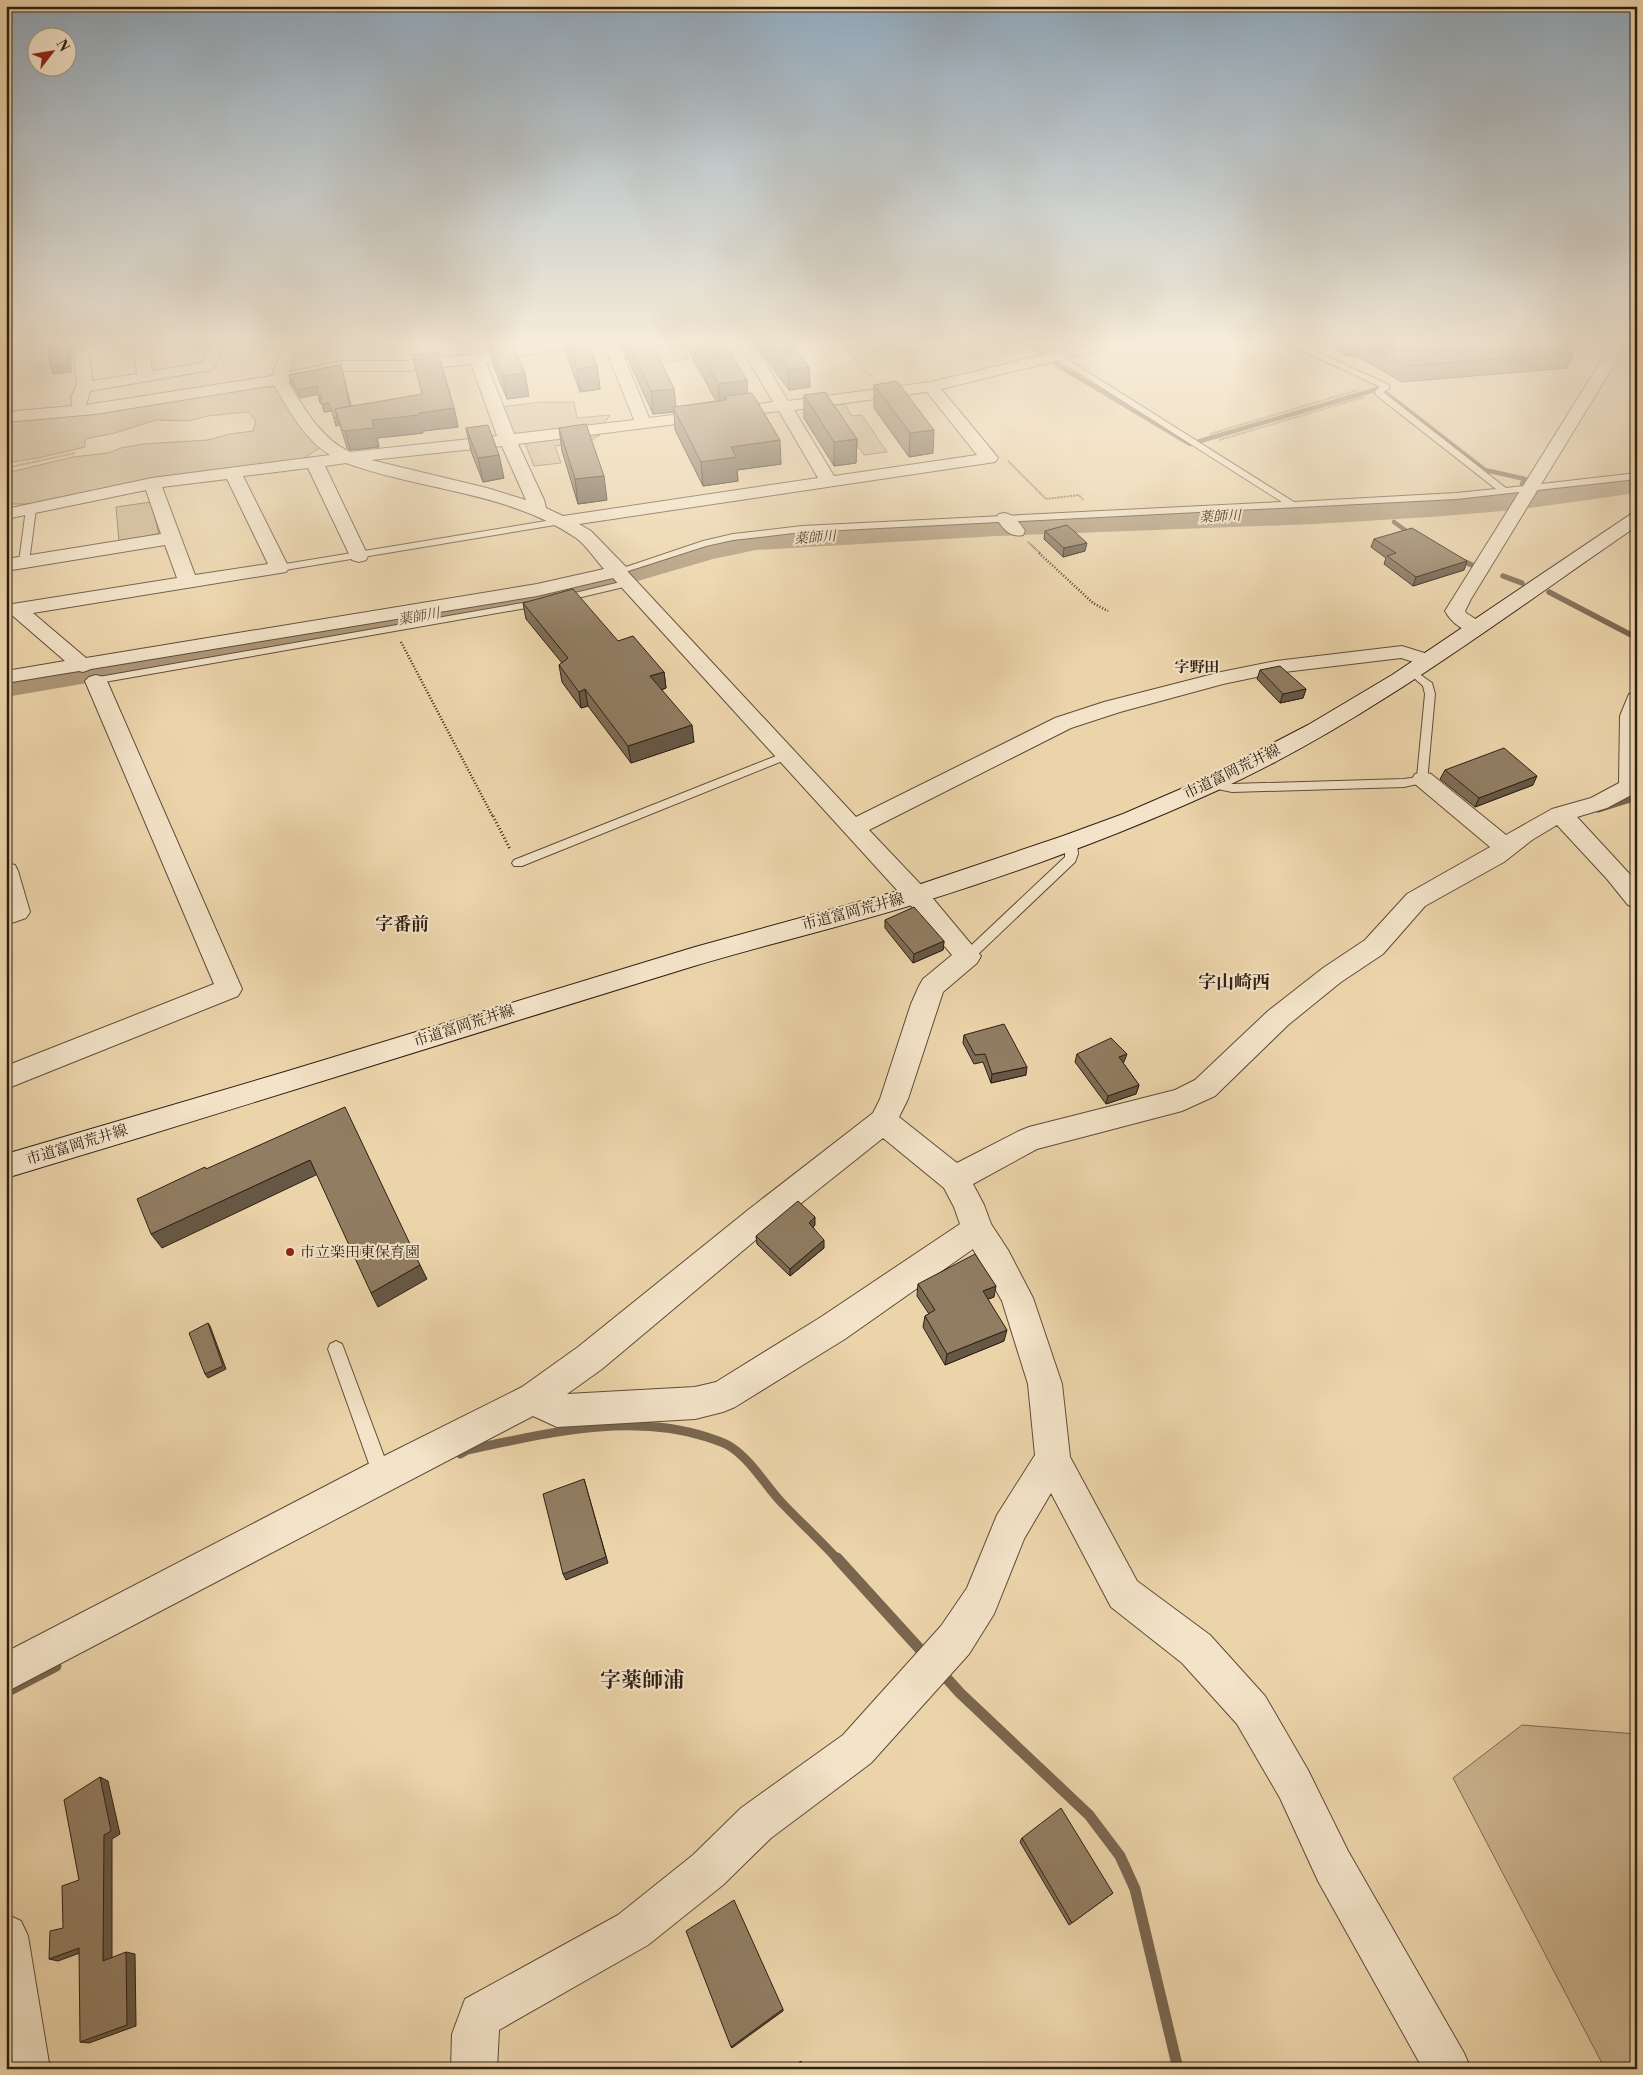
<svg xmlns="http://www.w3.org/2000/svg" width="1643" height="2075" viewBox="0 0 1643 2075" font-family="'Libre Bodoni','Noto Serif JP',serif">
  <rect width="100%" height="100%" fill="#ecd4aa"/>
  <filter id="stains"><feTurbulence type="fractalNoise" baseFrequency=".004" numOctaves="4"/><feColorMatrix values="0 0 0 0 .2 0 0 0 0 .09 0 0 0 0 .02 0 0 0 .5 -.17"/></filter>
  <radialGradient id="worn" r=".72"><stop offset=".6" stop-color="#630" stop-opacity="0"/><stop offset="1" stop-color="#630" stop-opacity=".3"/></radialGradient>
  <path fill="#ccb590" stroke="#7e6a52" d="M 643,342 L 680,342 L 689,359 L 657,363 Z
    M 278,387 L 321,447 L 301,460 L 41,504 L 6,504 L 6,473 L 73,457 L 108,453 L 121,448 L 143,444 L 208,440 L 230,434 L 253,431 L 256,421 L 248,412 L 208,416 L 188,421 L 156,420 L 115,433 L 85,439 L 85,447 L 38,458 L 6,463 L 6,420 L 246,388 Z
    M 541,402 L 574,402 L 577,418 L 610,415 L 603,425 L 510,435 L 501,407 Z
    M 839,404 L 845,405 L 852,416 L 862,415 L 887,452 L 864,455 L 831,406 Z
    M 578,435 L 600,435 L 590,441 L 555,446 L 561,463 L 534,466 L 524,441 Z
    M 151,502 L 159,534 L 119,541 L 116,507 Z
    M 1522,1725 L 1637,1734 L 1637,2069 L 1605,2069 L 1453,1778 Z"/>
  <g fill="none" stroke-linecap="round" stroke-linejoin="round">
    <path stroke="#7a664f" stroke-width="4.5" d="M 1023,342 L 1042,355
      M 1281,342 L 1340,367
      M 1056,364 L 1190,444 L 1381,388
      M 1386,393 L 1485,470 L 1525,479 L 1522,484
      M 1384,510 L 1386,513
      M 1394,522 L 1412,535"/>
    <path stroke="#7a664f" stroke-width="5.5" d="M 1458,559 L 1472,565
      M 1503,576 L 1522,583
      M 1549,592 L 1637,638
      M 1598,810 L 1630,800 L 1637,792"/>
    <path stroke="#7a664f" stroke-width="9" d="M 460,1454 L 467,1450 C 543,1434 630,1412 707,1437 C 715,1440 724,1442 731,1447 C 752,1461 765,1485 782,1503 C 800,1522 820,1540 838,1560"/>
    <path stroke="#7a664f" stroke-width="11" d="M 837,1558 L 927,1657
      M 941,1672 L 960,1693 L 1089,1815 L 1120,1856 L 1135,1889 L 1178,2069
      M 6,1692 L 56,1666"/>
    <path fill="#ac9677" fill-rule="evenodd" d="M 1637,477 L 1637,493 L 1515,510 L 1430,517 L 1315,524 L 996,536 L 756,550 L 713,559 L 576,599 L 6,697 L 6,677 L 572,581 L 695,546 L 756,532 L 996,518 L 1315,506 L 1430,499 L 1515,492 Z"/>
    <g stroke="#5e4c39" stroke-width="2">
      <path id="lane" d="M 1030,342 L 1040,342 L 1294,502 L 1456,493 L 1496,489 L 1376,395 L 1375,391 L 1380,387 L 1285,342 L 1296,342 L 1389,385 L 1389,389 L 1383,392 L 1506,488 L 1637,473 L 1637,479 L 1456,499 L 802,532 L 733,540 L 706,546 L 622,573 L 619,574 L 614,571 L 703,541 L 733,534 L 802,526 L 1282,502 Z
        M 31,506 L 36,509 L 29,562 L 24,565 L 19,562 L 26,509 Z
        M 564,518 L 569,521 L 567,523 L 279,571 L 274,568 L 279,565 Z
        M 629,580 L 634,583 L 632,585 L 561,602 L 556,599 L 558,597 Z
        M 540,600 L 543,601 L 543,605 L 93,684 L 88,681 L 93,678 Z
        M 1411,668 L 1432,683 L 1435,694 L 1427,782 L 1404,787 L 1232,792 L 1208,787 L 1206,784 L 1212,780 L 1232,784 L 1404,779 L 1417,777 L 1425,694 L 1423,686 L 1406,671 Z
        M 786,752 L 792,756 L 790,758 L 522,866 L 514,866 L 512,863 L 514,860 Z
        M 1071,838 L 1077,842 L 1078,854 L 1075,862 L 973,959 L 963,959 L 961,956 L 963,953 L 1065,857 L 1065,842 Z
        M 336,1341 L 342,1344 L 344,1349 L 391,1475 L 388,1481 L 382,1484 L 376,1481 L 373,1475 L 328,1349 L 330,1344 Z"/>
    </g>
    <g stroke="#5e4c39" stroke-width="2">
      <path id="street" d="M 133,342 L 148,342 L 152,371 L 201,363 L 213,342 L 228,342 L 211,370 L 90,391 L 86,405 L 272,376 L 285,342 L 300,342 L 289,372 L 341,361 L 405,361 L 477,354 L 543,342 L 577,342 L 570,347 L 486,362 L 514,434 L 634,420 L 603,342 L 618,342 L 649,418 L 773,402 L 738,342 L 753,342 L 788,401 L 931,382 L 1096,342 L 1123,342 L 1121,345 L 941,389 L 995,454 L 998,458 L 995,462 L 579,524 L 591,531 L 626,567 L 628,572 L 856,817 L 1055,718 L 1104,702 L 1221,672 L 1276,661 L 1402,646 L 1434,656 L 1437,660 L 1434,664 L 1427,666 L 1401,658 L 1276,673 L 1223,684 L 1120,712 L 1071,728 L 869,830 L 925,889 L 981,956 L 977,963 L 943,992 L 908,1099 L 899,1117 L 957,1163 L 1019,1131 L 1029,1127 L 1175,1090 L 1195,1080 L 1268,1011 L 1323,968 L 1365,940 L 1407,894 L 1490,847 L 1415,784 L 1412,779 L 1415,774 L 1423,772 L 1431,774 L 1506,835 L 1552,809 L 1591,798 L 1619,783 L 1620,716 L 1629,694 L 1637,693 L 1637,792 L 1607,808 L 1577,817 L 1637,882 L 1637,908 L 1628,905 L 1607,879 L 1557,825 L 1532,840 L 1504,862 L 1425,906 L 1383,954 L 1341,982 L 1288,1025 L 1215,1096 L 1182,1111 L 1037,1149 L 973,1184 L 984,1205 L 991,1224 L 1008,1250 L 1033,1298 L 1062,1384 L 1070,1457 L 1137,1581 L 1210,1635 L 1265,1696 L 1308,1770 L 1348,1851 L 1464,2053 L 1471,2069 L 1423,2069 L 1318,1881 L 1280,1798 L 1237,1724 L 1182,1663 L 1111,1607 L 1051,1493 L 1024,1539 L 994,1614 L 969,1654 L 871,1763 L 771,1838 L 723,1885 L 648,1945 L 499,2030 L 497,2069 L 451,2069 L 452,2034 L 465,1999 L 618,1915 L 693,1855 L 741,1808 L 843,1735 L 941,1626 L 967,1588 L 997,1515 L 1035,1455 L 1028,1384 L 1002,1301 L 973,1249 L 845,1339 L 735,1407 L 723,1412 L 695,1419 L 557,1427 L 533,1416 L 6,1692 L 6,1652 L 370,1463 L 522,1387 L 578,1347 L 748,1210 L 873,1113 L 880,1099 L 911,1004 L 919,986 L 923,979 L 952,955 L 907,901 L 613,578 L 537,596 L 91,669 L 83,672 L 79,671 L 6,683 L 6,671 L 65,661 L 13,616 L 6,617 L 6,605 L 177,578 L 165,545 L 6,571 L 6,559 L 161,534 L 146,490 L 6,519 L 6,509 L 152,478 L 330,455 C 304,439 289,410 274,385 L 95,414 L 6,422 L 6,412 L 72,406 L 71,397 L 77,385 L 74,355 L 77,352 L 87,352 L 90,355 L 92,381 L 137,374 ZM 471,364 L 497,436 L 350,452 C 321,439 304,408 288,382 L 341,371 L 405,371 ZM 927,392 L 977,455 L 834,476 L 794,410 ZM 779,411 L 818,478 L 563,516 L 546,508 L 544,500 L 518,444 ZM 502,446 L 526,500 L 487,488 L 371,460 ZM 346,463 C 422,491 507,491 576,538 C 586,545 595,559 604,569 L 537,584 L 86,658 L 33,613 L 286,572 L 289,568 L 243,476 L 308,468 L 350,556 L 352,560 L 359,562 L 366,560 L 368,556 L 325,466 ZM 227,479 L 268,564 L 195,575 L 162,487 ZM 883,1138 L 944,1188 L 954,1207 L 960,1224 L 821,1317 L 716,1382 L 695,1387 L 567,1394 L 602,1369 L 770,1228 Z
        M 1613,342 L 1628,342 L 1471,599 L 1465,611 L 1466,613 L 1482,623 L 1485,627 L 1482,631 C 1467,635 1452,624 1445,611 Z
        M 1005,513 C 1014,515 1020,523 1025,531 L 1023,535 C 1009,538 1003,528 996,518 L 999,514 Z
        M 96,675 L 103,677 L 107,681 L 242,989 L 238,996 L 6,1089 L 6,1066 L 214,984 L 85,681 L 89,677 Z
        M 6,863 L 15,865 L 18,871 L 30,912 L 26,918 L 6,925 Z
        M 6,1914 L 21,1921 L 28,1936 L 50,2069 L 6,2069 Z"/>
    </g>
    <g stroke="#2f1f13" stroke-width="2">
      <path id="secondary" d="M 1637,513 L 1637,526 C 1501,619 1366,723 1216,791 C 1122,834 1024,870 925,901 C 849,925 771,943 694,966 C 465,1036 236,1109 6,1178 L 6,1154 L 288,1071 L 695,947 L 909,888 L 1063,836 L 1123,814 L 1204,779 L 1308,725 L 1392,675 L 1631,514 Z"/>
    </g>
    <path stroke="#2f1f13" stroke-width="2" stroke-dasharray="0.5 1" stroke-linecap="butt" d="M 841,342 L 860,365 L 859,368 L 873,376
      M 1210,434 L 1358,390
      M 1219,440 L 1364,397
      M 1008,461 L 1046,499 L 1079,495 L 1083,500
      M 6,468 L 75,453
      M 1028,542 L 1041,554"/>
    <path stroke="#2f1f13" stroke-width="2.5" stroke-dasharray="1 2" stroke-linecap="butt" d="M 1039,553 L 1093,603 L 1108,611
      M 401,642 L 493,817"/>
    <path stroke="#2f1f13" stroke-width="3" stroke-dasharray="1 2.5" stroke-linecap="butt" d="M 493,816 L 510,849"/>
    <use href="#lane" fill="#f3e3c8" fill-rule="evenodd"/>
    <use href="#street" fill="#f3e3c8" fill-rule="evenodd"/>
    <use href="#secondary" fill="#f3e3c8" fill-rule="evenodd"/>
  </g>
  <path fill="#7d6c54" stroke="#2f1f13" d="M 564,342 L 588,342 L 597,366 L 600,389 L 580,392 L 565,350 Z
    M 621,342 L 651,342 L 674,389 L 676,407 L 716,401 L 684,342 L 724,342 L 747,394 L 781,464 L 737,470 L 738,481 L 703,486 L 675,430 L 674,412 L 653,414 L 622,346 Z
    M 754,342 L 792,342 L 809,367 L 810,387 L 789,390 Z
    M 1325,342 L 1583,342 L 1581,345 L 1567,350 L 1573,353 L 1567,368 L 1402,382 L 1355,355 L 1347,356 Z
    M 489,343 L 529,396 L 507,399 L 493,365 Z
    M 341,365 L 351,406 L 454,408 L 458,427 L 423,431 L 423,433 L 377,438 L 379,447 L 350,450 L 347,448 L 340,425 L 336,426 L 332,411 L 324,412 L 322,403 L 320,403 L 318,394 L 300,398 L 291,383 L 289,375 Z
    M 874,385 L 933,453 L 909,457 L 874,408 Z
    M 804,395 L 857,439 L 856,463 L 834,466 L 804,418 Z
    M 466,428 L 504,478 L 483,482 L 471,451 Z
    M 559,428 L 607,500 L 578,504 L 562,451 Z
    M 1045,531 L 1085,551 L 1063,557 L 1044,539 Z
    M 1374,539 L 1467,561 L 1464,570 L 1413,586 L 1384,564 L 1386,558 L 1371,547 Z
    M 523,603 L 618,641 L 664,672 L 666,688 L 661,690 L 694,742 L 631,763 L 588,706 L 581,708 L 562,682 L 559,665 L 562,663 L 526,619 Z
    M 1260,670 L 1306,689 L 1303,698 L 1280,703 L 1257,679 Z
    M 1445,770 L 1533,785 L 1475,807 L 1440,779 Z
    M 885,920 L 944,941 L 943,950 L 913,963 L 885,928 Z
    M 964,1035 L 1026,1075 L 991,1083 L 983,1062 L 974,1064 L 963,1043 Z
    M 1077,1054 L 1124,1062 L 1123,1063 L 1139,1085 L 1136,1094 L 1106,1104 L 1075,1062 Z
    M 815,1225 L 813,1227 L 824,1248 L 790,1276 L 757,1244 L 756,1236 Z
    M 918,1284 L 994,1297 L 988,1299 L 1004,1341 L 945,1365 L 923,1327 L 925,1316 L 929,1314 L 917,1296 Z
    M 1022,1838 L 1113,1893 L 1069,1925 L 1020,1842 Z"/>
  <path fill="#665845" stroke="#2f1f13" d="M 68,342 L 107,342 L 107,343 L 71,348 L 71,372 L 53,374 L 50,366 Z
    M 1351,342 L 1359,342 L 1355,355 L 1347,356 Z
    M 1551,342 L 1583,342 L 1581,345 L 1550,355 Z
    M 597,366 L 600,389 L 580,392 L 577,369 Z
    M 809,367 L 810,387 L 789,390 L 788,370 Z
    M 525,373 L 529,396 L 507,399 L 503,376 Z
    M 747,380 L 748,403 L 727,400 L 725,396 L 726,406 L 720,407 L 718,384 Z
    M 317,386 L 319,394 L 300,398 L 297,390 Z
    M 674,389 L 676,412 L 673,407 L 674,412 L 653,414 L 651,391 Z
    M 318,395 L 321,395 L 324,403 L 320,403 Z
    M 329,403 L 332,411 L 324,412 L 322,404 Z
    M 454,408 L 458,427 L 423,431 L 423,433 L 377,438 L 379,447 L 350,450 L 345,431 L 372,420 Z
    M 337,417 L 340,425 L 336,426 L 334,418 Z
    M 934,430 L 933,453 L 909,457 L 910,433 Z
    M 857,439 L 856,463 L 834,466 L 834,442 Z
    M 780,440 L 781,464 L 737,470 L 738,481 L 703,486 L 701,462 L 731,447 Z
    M 499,455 L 504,478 L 483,482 L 478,458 Z
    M 604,476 L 607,500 L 578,504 L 575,479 Z
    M 1087,543 L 1085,551 L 1063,557 L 1064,548 Z
    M 1467,561 L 1464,570 L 1413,586 L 1416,577 Z
    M 664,672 L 666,688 L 652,693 L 650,676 Z
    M 585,689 L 588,706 L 581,708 L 579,692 Z
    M 1306,689 L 1303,698 L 1280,703 L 1283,694 Z
    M 692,725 L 694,742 L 631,763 L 628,746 Z
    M 1537,776 L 1533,785 L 1475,807 L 1479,798 Z
    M 944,941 L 943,950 L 913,963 L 914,954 Z
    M 1127,1054 L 1124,1062 L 1117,1065 L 1119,1057 Z
    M 1027,1067 L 1026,1075 L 991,1083 L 992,1074 Z
    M 1139,1085 L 1136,1094 L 1106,1104 L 1108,1096 Z
    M 310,1160 L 318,1174 L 162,1248 L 151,1234 Z
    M 815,1217 L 815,1225 L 810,1231 L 809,1223 Z
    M 824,1240 L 824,1248 L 790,1276 L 790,1269 Z
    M 420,1265 L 427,1279 L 378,1307 L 371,1293 Z
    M 996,1286 L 994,1297 L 980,1302 L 983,1291 Z
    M 208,1323 L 210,1326 L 226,1369 L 208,1378 L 205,1374 Z
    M 1007,1330 L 1004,1341 L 945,1365 L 947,1354 Z
    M 584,1479 L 608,1563 L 566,1580 L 563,1574 Z
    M 100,1777 L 108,1781 L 120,1834 L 112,1839 L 112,1963 L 103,1961 Z
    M 79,1948 L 88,1950 L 58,1961 L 49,1959 Z
    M 126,1952 L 135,1954 L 136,2026 L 89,2043 L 80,2042 Z
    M 783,2009 L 783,2011 L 732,2048 L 731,2047 Z"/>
  <path fill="#917d62" stroke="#2f1f13" d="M 49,342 L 68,342 L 68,364 L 50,366 Z
    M 492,342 L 512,342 L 525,373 L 503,376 L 489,343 Z
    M 567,342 L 588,342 L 597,366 L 577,369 Z
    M 628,342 L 651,342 L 674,389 L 651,391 Z
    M 695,342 L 724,342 L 747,380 L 718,384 Z
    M 768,342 L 792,342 L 809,367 L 788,370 Z
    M 1365,342 L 1554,342 L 1573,353 L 1407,366 Z
    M 438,352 L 454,408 L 419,413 L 419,415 L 372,420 L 374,428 L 345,431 L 342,430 L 335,409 L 422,394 L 412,355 Z
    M 341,365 L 350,406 L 335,409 L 337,417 L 334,418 L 329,403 L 322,404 L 321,395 L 318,395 L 317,386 L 297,390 L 289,375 Z
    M 897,381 L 934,430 L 910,433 L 874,385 Z
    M 825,392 L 857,439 L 834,442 L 804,395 Z
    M 752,393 L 780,440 L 731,447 L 736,457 L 701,462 L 673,407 L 727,400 L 725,396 Z
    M 586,424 L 604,476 L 575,479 L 559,428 Z
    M 488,425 L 499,455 L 478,458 L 466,428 Z
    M 1067,525 L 1087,543 L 1064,548 L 1045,531 Z
    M 1412,528 L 1467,561 L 1416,577 L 1387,556 L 1396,553 L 1374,539 Z
    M 573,589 L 618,641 L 633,636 L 664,672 L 650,676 L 692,725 L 628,746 L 585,689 L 579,692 L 559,665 L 568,658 L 523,603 Z
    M 1280,666 L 1306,689 L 1283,694 L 1260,670 Z
    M 1504,748 L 1537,776 L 1479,798 L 1445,770 Z
    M 914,907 L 944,941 L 914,954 L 885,920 Z
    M 1004,1024 L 1027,1067 L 992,1074 L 985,1054 L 975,1055 L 964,1035 Z
    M 1111,1038 L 1127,1054 L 1119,1057 L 1139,1085 L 1108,1096 L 1077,1054 Z
    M 345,1107 L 420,1265 L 371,1293 L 310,1160 L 151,1234 L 137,1199 L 205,1167 L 206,1169 Z
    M 798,1201 L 815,1217 L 809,1223 L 824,1240 L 790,1269 L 756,1236 Z
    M 975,1254 L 996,1286 L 983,1291 L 1007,1330 L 947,1354 L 925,1316 L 935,1310 L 918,1284 Z
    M 208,1323 L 223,1366 L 205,1374 L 189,1333 Z
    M 584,1479 L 606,1557 L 563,1574 L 543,1494 Z
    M 100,1777 L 111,1831 L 104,1835 L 103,1961 L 126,1952 L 127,2025 L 80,2042 L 79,1948 L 49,1959 L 50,1931 L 63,1928 L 62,1886 L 79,1880 L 64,1800 Z
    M 1061,1808 L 1113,1893 L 1072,1923 L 1022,1838 Z
    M 734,1900 L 783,2009 L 731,2047 L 686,1931 Z
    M 801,2061 L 804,2069 L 790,2069 Z"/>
  <linearGradient id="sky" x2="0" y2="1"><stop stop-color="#90a8bb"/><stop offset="0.54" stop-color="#f6ecd9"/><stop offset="1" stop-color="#f6ecd9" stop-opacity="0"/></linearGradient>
  <rect width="1643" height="633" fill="url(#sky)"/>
  <circle fill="#8f2418" stroke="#f3e3c8" stroke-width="2" cx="290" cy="1252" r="5"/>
  <g text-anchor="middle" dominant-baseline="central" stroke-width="4" stroke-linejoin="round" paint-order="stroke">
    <g font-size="14" font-style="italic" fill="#5b4936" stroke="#f3e3c8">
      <text transform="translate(1220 517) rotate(-3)">薬師川</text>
      <text transform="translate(815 538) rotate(-4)">薬師川</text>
      <text transform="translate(419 617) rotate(-10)">薬師川</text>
    </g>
    <g font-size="15" font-weight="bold" fill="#2f1f13" stroke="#f3e3c8">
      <text x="1197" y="667">字野田</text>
    </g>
    <g font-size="15" fill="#2f1f13" stroke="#f3e3c8">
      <text transform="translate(1232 772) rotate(-26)">市道富岡荒井線</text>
      <text transform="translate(853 912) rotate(-15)">市道富岡荒井線</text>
      <text transform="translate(464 1026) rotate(-18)">市道富岡荒井線</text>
      <text transform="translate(77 1145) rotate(-17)">市道富岡荒井線</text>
    </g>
    <g font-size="15" fill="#2f1f13" stroke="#f3e3c8" text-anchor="start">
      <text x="300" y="1252">市立楽田東保育園</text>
    </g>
    <g font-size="18" font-weight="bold" fill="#2f1f13" stroke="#f3e3c8">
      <text x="402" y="924">字番前</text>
      <text x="1234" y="982">字山崎西</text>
    </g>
    <g font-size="21" font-weight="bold" fill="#2f1f13" stroke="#f3e3c8">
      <text x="642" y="1681">字薬師浦</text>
    </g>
  </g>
  <rect width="1643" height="2075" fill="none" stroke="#ecd4aa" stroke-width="25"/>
  <rect x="8" y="8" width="1628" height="2060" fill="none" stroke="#2f1f13" stroke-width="2.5"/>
  <rect x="12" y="12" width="1618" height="2050" fill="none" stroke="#2f1f13"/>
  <g transform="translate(52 52) rotate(59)"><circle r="24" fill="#f3e3c8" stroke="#a59580"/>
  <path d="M0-4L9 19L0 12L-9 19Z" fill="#8f2418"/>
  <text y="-8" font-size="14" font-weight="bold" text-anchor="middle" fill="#2f1f13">N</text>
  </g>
  <rect width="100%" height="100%" filter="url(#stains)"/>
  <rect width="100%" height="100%" fill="url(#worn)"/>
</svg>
